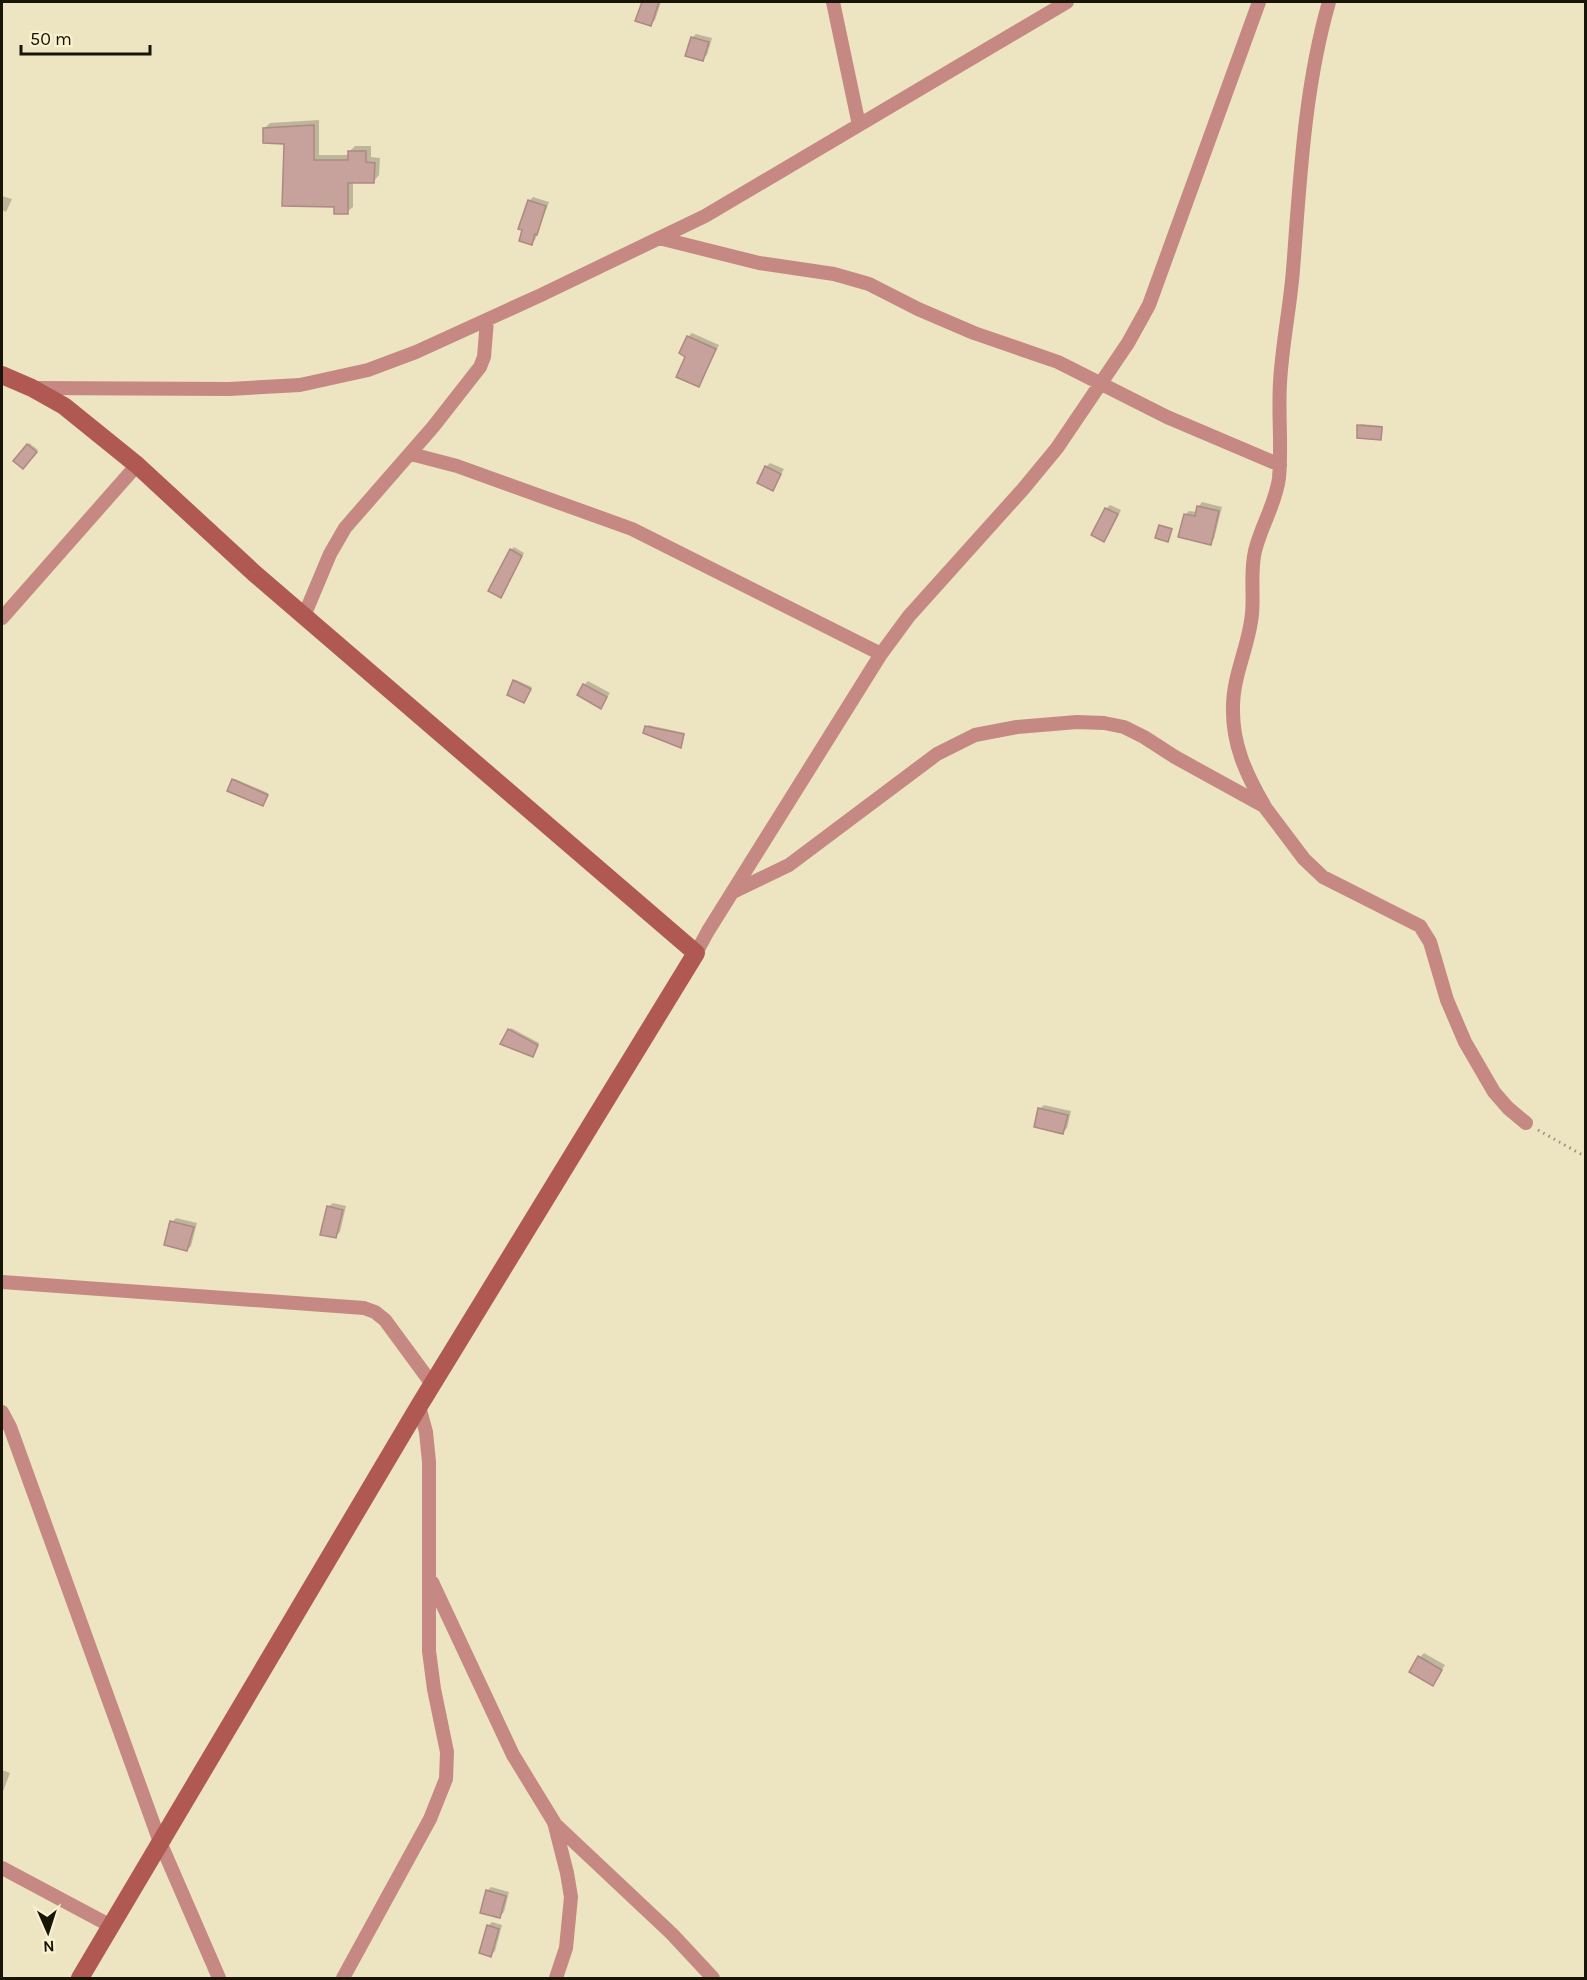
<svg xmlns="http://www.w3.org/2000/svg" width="1587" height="1980" viewBox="0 0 1587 1980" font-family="Karla,sans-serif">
  <rect width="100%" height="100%" fill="#ede4c2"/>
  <path fill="#0003" d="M 643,2 L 661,2 L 655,20 L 651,24 L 637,20 Z
    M 696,34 L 712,38 L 707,55 L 702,59 L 692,38 Z
    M 319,120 L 319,155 L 349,155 L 349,152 L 355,146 L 371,146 L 371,157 L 380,158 L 379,175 L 374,181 L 353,181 L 353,207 L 347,212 L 336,205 L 286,142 L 265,128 L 270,123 Z
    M 2,196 L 12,199 L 6,212 L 2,210 Z
    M 533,197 L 549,202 L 535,240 L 531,243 L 529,201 Z
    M 692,333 L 719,345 L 702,381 L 698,385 L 687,356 L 688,337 Z
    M 1361,424 L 1383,426 L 1382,436 L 1380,438 L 1359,426 Z
    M 29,443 L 38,450 L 23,467 L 15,460 Z
    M 770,463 L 784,469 L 773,489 L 766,467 Z
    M 1202,502 L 1222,507 L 1214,539 L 1210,543 L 1185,515 L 1189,511 L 1197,512 L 1198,507 Z
    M 1110,505 L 1121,510 L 1108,536 L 1104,540 L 1106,509 Z
    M 1162,525 L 1173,528 L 1168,540 L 1160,526 Z
    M 514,547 L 524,553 L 501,596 L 511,550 Z
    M 516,680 L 532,687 L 524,701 L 514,681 Z
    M 588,681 L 610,693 L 600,707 L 584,685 Z
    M 648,725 L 685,733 L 682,745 L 681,746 L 645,732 Z
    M 235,779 L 268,793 L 264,803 L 233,780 Z
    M 511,1028 L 539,1043 L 533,1055 L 502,1043 Z
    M 1044,1105 L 1071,1111 L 1067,1128 L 1063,1132 L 1039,1109 Z
    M 333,1203 L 346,1206 L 340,1232 L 336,1236 L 328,1207 Z
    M 176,1218 L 197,1223 L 191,1246 L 187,1250 L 172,1222 Z
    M 1424,1653 L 1445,1665 L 1433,1684 L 1420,1657 Z
    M 2,1770 L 10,1773 L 2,1794 Z
    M 491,1887 L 509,1892 L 504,1912 L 500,1916 L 487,1891 Z
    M 492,1922 L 502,1925 L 495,1951 L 491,1955 L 488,1926 Z"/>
  <path fill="#c7a19b" stroke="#ad8982" stroke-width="1.5" d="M 642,2 L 659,2 L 651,26 L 635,21 Z
    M 691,37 L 709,42 L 703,61 L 685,56 Z
    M 314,125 L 314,160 L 348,160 L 348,151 L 366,151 L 366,162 L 375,163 L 374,183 L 348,183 L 348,214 L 334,214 L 334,207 L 282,206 L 284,144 L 263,143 L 263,128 Z
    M 528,200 L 546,206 L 537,235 L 535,234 L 532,245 L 519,241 L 522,230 L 518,229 Z
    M 687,336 L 716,349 L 699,387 L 676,377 L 685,357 L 679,353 Z
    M 1357,425 L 1382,427 L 1381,440 L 1357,438 Z
    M 27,444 L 37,452 L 23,469 L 13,461 Z
    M 765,466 L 781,474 L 773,491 L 757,483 Z
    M 1197,506 L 1219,511 L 1211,545 L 1178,537 L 1184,514 L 1195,516 Z
    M 1105,508 L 1118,514 L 1104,542 L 1091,535 Z
    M 1159,525 L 1172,529 L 1168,542 L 1155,538 Z
    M 510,549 L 522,556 L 501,598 L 488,591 Z
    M 513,680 L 531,689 L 524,703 L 507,695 Z
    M 583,684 L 607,697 L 601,709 L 577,695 Z
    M 645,726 L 684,734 L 681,748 L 643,733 Z
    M 232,779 L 268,795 L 263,806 L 227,791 Z
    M 508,1029 L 538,1045 L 533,1057 L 500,1044 Z
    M 1038,1108 L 1068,1115 L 1063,1134 L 1034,1127 Z
    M 327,1206 L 343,1210 L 336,1238 L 320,1235 Z
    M 170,1221 L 194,1227 L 187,1251 L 164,1245 Z
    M 1418,1656 L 1442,1670 L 1433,1686 L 1409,1672 Z
    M 486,1890 L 506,1896 L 500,1918 L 480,1913 Z
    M 487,1925 L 499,1929 L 491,1957 L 479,1953 Z"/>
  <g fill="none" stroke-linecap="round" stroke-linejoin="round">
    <path stroke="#989178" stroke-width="3" stroke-dasharray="1.5 4.5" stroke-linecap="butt" d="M 1538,1130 L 1586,1157"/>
    <path stroke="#c58882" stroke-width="14" d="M 833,2 L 859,125
      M 659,238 L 759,263 L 834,274 L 869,284 L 918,309 L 974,333 L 1058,362 L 1167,417 L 1280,465
      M 34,388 L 229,389 L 300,385 L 368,370 L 416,352 L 541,295 L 705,216 L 1067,2
      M 411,454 L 457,466 L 632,529 L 881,654
      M 304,616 L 330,554 L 345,528 L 433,427 L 480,367 L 484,357 L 487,320
      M 2,618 L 137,465
      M 1264,805 C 1246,774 1232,744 1233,707 C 1233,675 1249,646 1252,614 C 1254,593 1250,572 1255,551 C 1261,526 1276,503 1279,478 C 1282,446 1278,414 1280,383 C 1282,345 1290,308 1293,270 C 1300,181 1304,89 1329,2
      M 733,892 L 789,865 L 937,754 L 975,735 L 1017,727 L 1077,722 L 1104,723 L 1124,727 L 1144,737 L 1175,757 L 1264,806 L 1304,859 L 1323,877 L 1420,926 L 1430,942 L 1447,1000 L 1465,1042 L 1494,1092 L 1508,1108 L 1526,1123
      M 696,953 L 708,931 L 881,654 L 909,616 L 1024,488 L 1057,448 L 1128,343 L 1149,305 L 1259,2
      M 2,1282 L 364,1308 L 375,1312 L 385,1320 L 432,1384
      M 2,1412 L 10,1427 L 160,1842 L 219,1978
      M 432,1582 L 513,1755 L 554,1822 L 567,1873 L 571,1897 L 566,1948 L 556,1978
      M 554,1823 L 672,1934 L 713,1978
      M 2,1868 L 111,1926
      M 343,1978 L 430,1819 L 446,1779 L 447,1752 L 434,1689 L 429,1651 L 429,1462 L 426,1432 L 419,1406"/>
    <path stroke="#b05952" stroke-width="18" d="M 2,375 L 32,388 L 64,406 L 137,465 L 254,573 L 696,953 L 419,1406 L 80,1978"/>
  </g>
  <rect width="1587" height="1980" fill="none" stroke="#171408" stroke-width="6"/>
  <g transform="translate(48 1932) rotate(177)" stroke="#faf1cf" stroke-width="4.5" paint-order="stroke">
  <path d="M0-4.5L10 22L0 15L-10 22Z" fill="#171408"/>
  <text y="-9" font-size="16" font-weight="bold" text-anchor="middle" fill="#171408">N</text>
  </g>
  <path d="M21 45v9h129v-9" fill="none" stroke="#171408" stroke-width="3"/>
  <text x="30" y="45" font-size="18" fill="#171408" stroke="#faf1cf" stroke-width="4.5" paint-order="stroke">50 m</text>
</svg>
